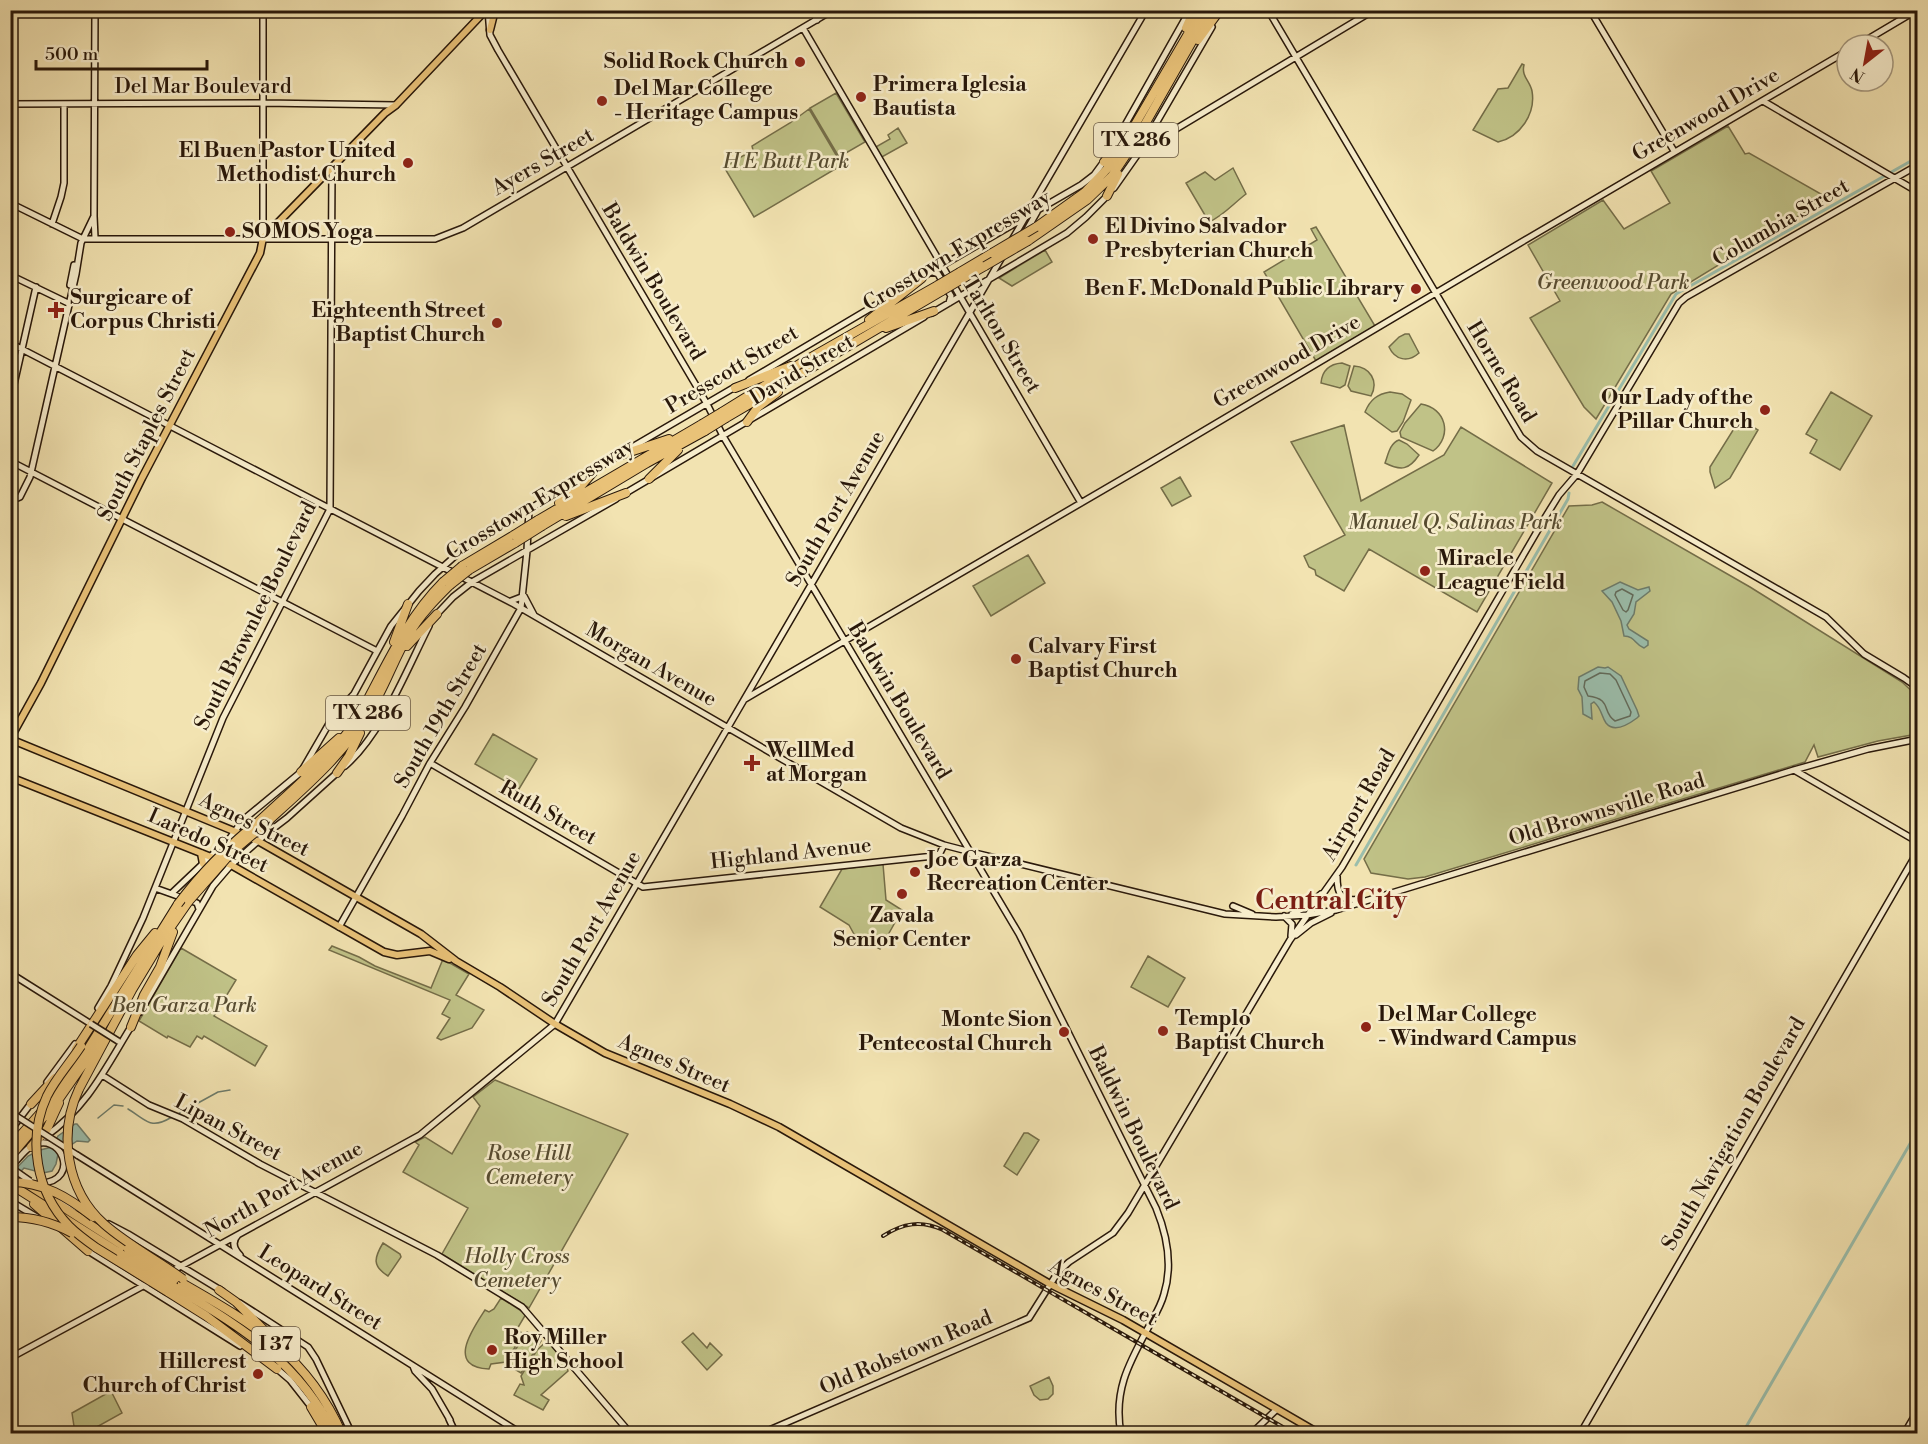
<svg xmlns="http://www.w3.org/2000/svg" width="1928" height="1444" viewBox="0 0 1928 1444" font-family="'Libre Bodoni',serif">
  <rect width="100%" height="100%" fill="#f2e3b1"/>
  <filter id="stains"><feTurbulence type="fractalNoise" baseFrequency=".00333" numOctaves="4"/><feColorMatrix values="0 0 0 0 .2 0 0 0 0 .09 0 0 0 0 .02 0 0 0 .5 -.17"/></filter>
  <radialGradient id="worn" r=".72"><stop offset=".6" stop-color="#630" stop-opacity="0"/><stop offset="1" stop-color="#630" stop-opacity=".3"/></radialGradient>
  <path fill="#c0c287" stroke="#746d48" stroke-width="1.5" d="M 1522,64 L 1524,65 C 1521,76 1530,81 1532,91 C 1536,114 1520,137 1498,142 L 1473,130 L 1498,89 L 1508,88 Z
    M 836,93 L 865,142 L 839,157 L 810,108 Z
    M 809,109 L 842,165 L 754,217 L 724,167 L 753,150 L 752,146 L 790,123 Z
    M 1728,126 L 1745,154 L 1749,153 L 1828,198 L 1671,294 L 1596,419 L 1584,407 L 1530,318 L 1560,301 L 1528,245 L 1603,200 L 1624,229 L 1670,203 L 1651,171 Z
    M 898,128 L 907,143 L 880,158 L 874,148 L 890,139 L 888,135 Z
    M 1233,168 L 1246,194 C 1234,203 1223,216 1209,222 L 1186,183 L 1205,172 L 1215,180 Z
    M 1316,227 L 1375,326 L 1316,361 L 1264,272 L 1317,240 L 1311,229 Z
    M 1045,250 L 1052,262 L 1012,286 L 999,278 Z
    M 1405,334 L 1409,334 L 1419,353 C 1408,363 1395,360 1389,347 L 1399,337 Z
    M 1342,363 L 1350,366 L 1345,385 L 1340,388 L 1321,383 C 1322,371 1329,364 1342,363 Z
    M 1354,366 C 1370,367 1379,381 1371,396 L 1351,391 L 1348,386 Z
    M 1390,392 L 1402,394 L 1411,400 L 1403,422 L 1397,431 L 1392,432 L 1365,412 C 1370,400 1377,394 1390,392 Z
    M 1831,392 L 1872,416 L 1840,470 L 1810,453 L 1817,440 L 1806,434 Z
    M 1421,404 C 1446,408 1453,436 1433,451 L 1401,437 L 1400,432 L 1405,423 Z
    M 1740,419 L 1758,430 L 1730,478 L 1715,488 L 1710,472 L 1710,467 Z
    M 1344,425 L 1361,501 L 1444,455 L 1461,427 L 1552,483 L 1477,612 L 1369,549 L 1344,591 L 1316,575 L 1315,570 L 1309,567 L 1304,556 L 1345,535 L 1291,442 Z
    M 1399,440 L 1407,444 L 1419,455 C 1409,470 1401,471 1385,463 C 1388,455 1390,443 1399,440 Z
    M 1180,477 L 1191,496 L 1172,506 L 1161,488 Z
    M 1602,502 L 1750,587 L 1902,682 L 1917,696 L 1917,734 L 1878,741 L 1818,757 L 1814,745 L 1805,762 L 1425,877 L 1408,879 L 1371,873 L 1364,859 L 1569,506 L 1592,505 Z
    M 1028,555 L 1045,583 L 991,616 L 973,586 Z
    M 493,734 L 537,759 L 519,789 L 475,764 Z
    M 883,864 L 886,900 L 902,910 L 880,949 L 855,936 L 849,925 L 820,907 L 842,869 Z
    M 332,946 L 359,957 L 375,966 L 431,988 L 443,959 L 469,974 L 456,995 L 484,1010 L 472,1028 L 441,1040 L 437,1038 L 450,1018 L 442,1014 L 450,1000 L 329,950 Z
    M 181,948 L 236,980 L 214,1016 L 267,1046 L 255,1066 L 204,1036 L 202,1039 L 197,1036 L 190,1047 L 168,1036 L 167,1038 L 139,1021 Z
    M 1148,956 L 1185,978 L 1168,1007 L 1131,987 Z
    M 495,1080 L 628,1134 L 529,1308 L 442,1254 L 468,1208 L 403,1172 L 419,1145 L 415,1142 L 425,1137 L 452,1154 L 480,1106 L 473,1097 Z
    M 1024,1133 L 1028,1133 L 1039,1140 L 1017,1175 L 1004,1166 Z
    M 383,1243 L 400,1254 L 401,1257 L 388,1276 C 372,1266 374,1258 383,1243 Z
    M 501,1298 L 526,1314 L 517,1329 L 523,1334 L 506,1362 L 491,1364 L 489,1369 C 446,1367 472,1330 485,1310 L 489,1312 L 494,1309 Z
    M 527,1332 L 541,1341 L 521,1373 L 506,1364 Z
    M 693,1333 L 707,1348 L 710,1343 L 722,1355 L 707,1370 L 682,1342 Z
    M 548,1340 L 565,1361 L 568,1371 L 541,1395 L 549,1400 L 543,1410 L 514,1395 L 520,1384 L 524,1385 L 521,1376 L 537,1350 Z
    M 1049,1377 L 1053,1386 L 1053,1394 L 1048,1399 L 1040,1400 L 1034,1395 L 1030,1386 Z
    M 111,1391 L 122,1413 L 86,1433 L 75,1433 L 72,1413 Z"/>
  <path fill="#9bbeac" stroke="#6d7c6b" stroke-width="1.5" d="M 1620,582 L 1638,590 L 1649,587 L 1650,591 L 1636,602 L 1634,614 L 1627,625 L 1629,629 L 1648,641 L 1648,645 L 1644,648 C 1635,645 1635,636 1624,636 L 1621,621 L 1612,602 L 1602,591 Z
    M 1598,667 L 1605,668 L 1608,667 L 1621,676 L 1637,710 L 1639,716 L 1637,718 C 1629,724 1614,733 1606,723 C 1601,716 1602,709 1594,702 L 1591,704 L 1592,719 L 1583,714 L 1582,697 L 1578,689 L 1579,677 Z
    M 75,1124 L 77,1124 L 90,1140 L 88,1142 L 77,1141 L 58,1154 L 56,1164 L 52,1171 L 43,1173 L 24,1168 L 11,1182 L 11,1174 L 28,1156 L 40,1150 L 52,1147 L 58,1136 Z"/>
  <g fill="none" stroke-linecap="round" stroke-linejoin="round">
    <path stroke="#626b5b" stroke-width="1.5" d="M 1622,589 L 1633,595 L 1628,610 L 1626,612 L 1623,610 L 1615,595 L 1616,592 Z
      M 1600,673 L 1610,674 L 1616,680 L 1631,712 L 1630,716 L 1615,721 C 1601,712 1613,699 1588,696 L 1584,687 L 1585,681 Z"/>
    <path stroke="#6d7c6b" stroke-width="1.5" d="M 128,1109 C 148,1121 150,1130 172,1117
      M 178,1114 L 218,1092 L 230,1090
      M 98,1118 L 114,1105 L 123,1106"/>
    <path stroke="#9bbeac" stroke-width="3" d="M 1573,466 L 1676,294 L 1918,157
      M 1356,865 L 1568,499 L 1569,493
      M 1742,1434 L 1918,1130"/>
    <g stroke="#29180a" stroke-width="8">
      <path id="secondary" d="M 263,10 L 263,238
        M 488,10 L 490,35 L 498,50 L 707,404 L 723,436 L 1019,934 L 1156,1208 C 1167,1235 1173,1265 1164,1294 C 1161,1306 1154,1317 1148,1328 C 1129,1363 1113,1391 1121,1434
        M 811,10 L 817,20
        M 1268,10 L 1521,437 L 1537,451 L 1826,617 L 1864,654 L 1904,678 L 1918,688
        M 1590,10 L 1674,151
        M 803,28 L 1081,503
        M 1858,45 L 1917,10
        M 1763,101 L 1918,192
        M 10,104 L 263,103 L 396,105
        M 1111,150 L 1190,10
        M 1141,150 L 1374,10
        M 1114,188 L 1140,151 L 1212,27
        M 10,203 L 83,239 L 435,239 L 463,228 L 833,10
        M 94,216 L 95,238
        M 52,224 L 61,197 L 64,183 L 64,104
        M 1025,233 L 1037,212
        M 933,272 L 938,274 L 951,296 L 949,303
        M 10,275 L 68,303
        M 919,279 L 1081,185 L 1094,175 L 1105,160
        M 70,285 L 74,265
        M 932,313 L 1067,233 L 1086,217 L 1108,195
        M 10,343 L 514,604 L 901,828 L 944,845 L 971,852 L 1225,914 L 1276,917 L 1307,915 L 1336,910 L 1794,770 L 1868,749 L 1918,739
        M 749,380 L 906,287
        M 10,402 L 36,287
        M 629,449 L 735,387
        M 10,461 L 377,651
        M 624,494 L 924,317
        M 10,501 L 20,497 L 30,477 L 76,274 L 81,243 L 94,216 L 95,10
        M 511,601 L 524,596 L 534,615
        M 436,615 L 453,597 L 472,582 L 616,499
        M 745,699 L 1146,465 L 1520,243 L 1847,51
        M 430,763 L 643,887 L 934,856 L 940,853 L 944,845
        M 345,766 C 382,734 407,669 429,626
        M 1794,770 L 1918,842
        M 1337,876 C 1337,895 1341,902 1361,899
        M 155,888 L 197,903 L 199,909
        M 172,893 L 230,838 L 243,820 L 301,772 L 334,715 L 354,694 L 391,626 L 419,591 L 435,574 L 463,549 L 619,455
        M 1233,906 L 1252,914
        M 1292,914 L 1306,907 L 1321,894
        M 1284,916 L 1292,924 L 1291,936
        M 339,927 L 402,816 L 430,763 L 465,707 L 521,608 L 527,551 L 529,509
        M 1296,935 L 1311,923 L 1331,913
        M 10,973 L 91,1024
        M 98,1008 L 111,986 L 143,918 L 223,718 L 330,509 L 332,168
        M 140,1012 L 213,886 L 231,865 L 266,834 L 287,818 L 338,772
        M 102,1075 L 149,1105 L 183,1119 L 260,1164 L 437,1255 L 522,1307 L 631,1434
        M 47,1082 L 75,1044
        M 10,1131 L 32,1102
        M 45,1137 C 88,1106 105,1069 132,1025
        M 77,1155 L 522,1434
        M 10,1167 C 17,1161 23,1152 30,1147 C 61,1128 82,1181 41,1183
        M 53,1195 L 76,1208
        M 10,1201 L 40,1219
        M 10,1205 L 14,1216 L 10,1228
        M 109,1224 L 128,1234 L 222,1291
        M 238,1235 C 231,1242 234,1249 240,1255
        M 85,1249 L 240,1346
        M 170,1272 L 420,1135 L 555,1024 L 1146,10
        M 240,1303 L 308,1347 L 316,1359 L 352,1434
        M 10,1358 L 154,1280
        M 413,1366 L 415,1371 L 432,1389 L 450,1420
        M 276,1368 L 290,1380 L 312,1408
        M 449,1419 L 456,1434
        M 760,1434 L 1029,1318 L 1058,1272 L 1069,1262 L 1113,1233 L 1128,1213 L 1290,940 L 1342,867 L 1546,516 L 1559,495 L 1577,474 L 1679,303 L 1686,297 L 1918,165
        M 1251,1434 L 1277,1409
        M 1580,1434 L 1918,851
        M 1904,1434 L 1918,1410"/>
    </g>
    <g stroke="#29180a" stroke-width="9">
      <path id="primary" d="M 490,30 L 495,10
        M 10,739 L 258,841 L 421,934 L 456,961 L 500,987 L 555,1024 L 605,1053 L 730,1104 L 779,1127 L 1050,1284 L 1123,1320 L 1320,1434
        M 10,739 L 41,683 L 142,478 L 260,253 L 263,238 L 385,113 L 396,105 L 486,10
        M 10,777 L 231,865 L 384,952 L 397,955 L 430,951 L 449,959
        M 201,853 L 203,864"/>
    </g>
    <g stroke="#29180a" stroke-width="10">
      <path id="highway" d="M 1186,28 L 1194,10
        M 1198,40 L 1220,10
        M 1104,162 L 1118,145
        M 1107,196 L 1118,174
        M 1036,227 L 1085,192 L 1107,169 L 1122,147 L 1202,10
        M 1028,241 L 1087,200 L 1112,176 L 1136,140 L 1210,10
        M 960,272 L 992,253
        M 964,278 L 985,266
        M 869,320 L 922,278
        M 886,328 L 934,311
        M 735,388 L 791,366
        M 722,412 L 806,360 L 938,285
        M 726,418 L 942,291
        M 747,422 L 758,407 L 778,392
        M 618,456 L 669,439
        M 649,479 L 678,450
        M 559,503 L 582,485 L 595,470
        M 566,516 L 626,493
        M 538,520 L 702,424
        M 542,526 L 647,463 L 705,431
        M 462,566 L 514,535
        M 469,570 L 515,543
        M 394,642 L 408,604
        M 407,646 L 437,614
        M 301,772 L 339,738
        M 337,773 L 349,756 L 360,733
        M 258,822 C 292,790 329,760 356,721 C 383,673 404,621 443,582
        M 264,825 C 303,789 341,758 370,711 C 385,687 394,659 409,634 C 420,615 435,600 450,585
        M 131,1027 L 144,995 L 160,967 L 173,932
        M 76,1049 L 137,955 L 155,933
        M 79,1089 L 132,990 L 164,937 L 189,901
        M 31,1104 L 55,1078
        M 10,1147 L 44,1109 L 86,1052 L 178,904
        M 31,1147 L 47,1129 L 59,1103
        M 10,1157 L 59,1099 L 101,1039
        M 10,1173 L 128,1249
        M 10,1184 L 121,1254
        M 34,1204 L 88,1251
        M 182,1283 C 252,1323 308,1356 342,1434
        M 173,1286 C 240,1327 298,1360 334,1434
        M 219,1290 L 236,1302 L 264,1330
        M 168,1292 L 206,1316 L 277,1369
        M 311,1407 L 327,1434"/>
    </g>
    <use href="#secondary" stroke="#f7edcc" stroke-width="5"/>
    <use href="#primary" stroke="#e9c278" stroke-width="6"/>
    <use href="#highway" stroke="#e9c278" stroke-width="8"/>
    <g stroke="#29180a" stroke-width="4">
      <path id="rail" d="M 883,1236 C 903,1223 921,1220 943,1230 L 1295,1434"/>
    </g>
    <use href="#rail" stroke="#f7edcc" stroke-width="1.5" stroke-dasharray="4.5" stroke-linecap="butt"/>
    <g stroke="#29180a" stroke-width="8" stroke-linecap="butt">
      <path id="secondary-bridge" d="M 91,1024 L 118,1041
        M 10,1112 L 77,1155
        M 10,1167 L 30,1181"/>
    </g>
    <g stroke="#29180a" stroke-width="10" stroke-linecap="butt">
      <path id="highway-bridge" d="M 992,253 L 1036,227
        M 985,266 L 1028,241
        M 938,285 L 960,272
        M 942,291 L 964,278
        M 702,424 L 722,412
        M 705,431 L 726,418
        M 514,535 L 538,520
        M 515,543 L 542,526
        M 443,582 L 462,566
        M 450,585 L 469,570
        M 189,901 L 232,852 L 264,825
        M 178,904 C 201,873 228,846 258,822
        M 81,1046 C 70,1063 56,1078 47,1096 C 27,1139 36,1192 69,1226 C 78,1235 88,1242 98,1249
        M 79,1089 C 58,1133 66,1190 104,1224 C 128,1245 157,1260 183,1279
        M 10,1182 C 43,1182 68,1197 93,1217
        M 10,1217 C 33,1217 52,1222 72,1233
        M 95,1247 L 168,1292
        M 128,1249 L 175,1279
        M 121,1254 L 173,1286"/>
    </g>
    <use href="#secondary-bridge" stroke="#f7edcc" stroke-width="5"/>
    <use href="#highway-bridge" stroke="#e9c278" stroke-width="8"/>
  </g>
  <g fill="#8f2418" stroke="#f7edcc" stroke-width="2">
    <circle cx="800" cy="62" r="6"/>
    <circle cx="861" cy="97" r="6"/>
    <circle cx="602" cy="101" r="6"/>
    <circle cx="408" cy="163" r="6"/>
    <circle cx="230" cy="232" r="6"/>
    <circle cx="1093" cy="239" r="6"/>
    <circle cx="1416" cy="289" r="6"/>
    <path d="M53 301h6v6h6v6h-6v6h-6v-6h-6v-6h6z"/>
    <circle cx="497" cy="323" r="6"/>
    <circle cx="1765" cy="410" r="6"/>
    <circle cx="1425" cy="571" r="6"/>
    <circle cx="1016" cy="659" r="6"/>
    <path d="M749 754h6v6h6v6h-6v6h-6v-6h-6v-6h6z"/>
    <circle cx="915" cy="872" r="6"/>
    <circle cx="902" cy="894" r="6"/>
    <circle cx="1366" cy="1027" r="6"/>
    <circle cx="1163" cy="1031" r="6"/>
    <circle cx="1064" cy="1032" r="6"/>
    <circle cx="492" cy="1350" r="6"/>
    <circle cx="258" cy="1374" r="6"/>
  </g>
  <g text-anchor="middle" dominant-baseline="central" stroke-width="5" stroke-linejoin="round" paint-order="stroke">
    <g fill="#f7edcc" stroke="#675844" stroke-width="1.5">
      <rect x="1094" y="123" width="84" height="34" rx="4.5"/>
      <rect x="326" y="696" width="84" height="34" rx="4.5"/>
      <rect x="252" y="1327" width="48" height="34" rx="4.5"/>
    </g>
    <g font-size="20" font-weight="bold" fill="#29180a">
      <text x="1136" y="140">TX 286</text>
      <text x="368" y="713">TX 286</text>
      <text x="276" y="1344">I 37</text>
    </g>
    <g font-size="21" font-weight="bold" fill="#29180a" stroke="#f7edcc" text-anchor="start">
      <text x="788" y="62" text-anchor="end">Solid Rock Church</text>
      <text x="873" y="85">Primera Iglesia<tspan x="873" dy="24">Bautista</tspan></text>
      <text x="614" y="89">Del Mar College<tspan x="614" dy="24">- Heritage Campus</tspan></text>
      <text x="396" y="151" text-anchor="end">El Buen Pastor United<tspan x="396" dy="24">Methodist Church</tspan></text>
      <text x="1105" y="227">El Divino Salvador<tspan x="1105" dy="24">Presbyterian Church</tspan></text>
      <text x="242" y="232">SOMOS Yoga</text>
      <text x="1404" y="289" text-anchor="end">Ben F. McDonald Public Library</text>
      <text x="70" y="298">Surgicare of<tspan x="70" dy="24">Corpus Christi</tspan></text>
      <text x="485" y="311" text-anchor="end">Eighteenth Street<tspan x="485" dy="24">Baptist Church</tspan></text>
      <text x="1753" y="398" text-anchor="end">Our Lady of the<tspan x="1753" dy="24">Pillar Church</tspan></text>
      <text x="1437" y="559">Miracle<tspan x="1437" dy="24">League Field</tspan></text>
      <text x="1028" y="647">Calvary First<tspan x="1028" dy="24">Baptist Church</tspan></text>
      <text x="766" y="751">WellMed<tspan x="766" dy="24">at Morgan</tspan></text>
      <text x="927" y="860">Joe Garza<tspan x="927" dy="24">Recreation Center</tspan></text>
      <text x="902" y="916" text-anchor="middle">Zavala<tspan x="902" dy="24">Senior Center</tspan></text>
      <text x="1378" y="1015">Del Mar College<tspan x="1378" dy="24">- Windward Campus</tspan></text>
      <text x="1175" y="1019">Templo<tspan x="1175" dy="24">Baptist Church</tspan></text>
      <text x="1052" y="1020" text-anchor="end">Monte Sion<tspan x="1052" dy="24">Pentecostal Church</tspan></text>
      <text x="504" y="1338">Roy Miller<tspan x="504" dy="24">High School</tspan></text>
      <text x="246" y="1362" text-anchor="end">Hillcrest<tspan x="246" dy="24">Church of Christ</tspan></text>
    </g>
    <g font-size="21" fill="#29180a" stroke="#f7edcc">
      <text x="203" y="87">Del Mar Boulevard</text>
      <text transform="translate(1706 115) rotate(-30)">Greenwood Drive</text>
      <text transform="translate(543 162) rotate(-30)">Ayers Street</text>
      <text transform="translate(1781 223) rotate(-30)">Columbia Street</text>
      <text transform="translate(957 251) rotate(-31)">Crosstown Expressway</text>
      <text transform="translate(653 282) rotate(59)">Baldwin Boulevard</text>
      <text transform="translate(1001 335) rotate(59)">Tarlton Street</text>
      <text transform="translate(1287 362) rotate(-30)">Greenwood Drive</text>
      <text transform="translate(732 370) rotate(-31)">Presscott Street</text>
      <text transform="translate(802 370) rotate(-31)">David Street</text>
      <text transform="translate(1501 372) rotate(59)">Horne Road</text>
      <text transform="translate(147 435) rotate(-63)">South Staples Street</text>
      <text transform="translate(540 500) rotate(-31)">Crosstown Expressway</text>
      <text transform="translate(836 509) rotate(-60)">South Port Avenue</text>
      <text transform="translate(256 616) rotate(-64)">South Brownlee Boulevard</text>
      <text transform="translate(651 665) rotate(30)">Morgan Avenue</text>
      <text transform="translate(899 701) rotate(59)">Baldwin Boulevard</text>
      <text transform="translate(441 716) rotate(-60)">South 19th Street</text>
      <text transform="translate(1359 805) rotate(-60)">Airport Road</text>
      <text transform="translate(1607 810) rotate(-17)">Old Brownsville Road</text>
      <text transform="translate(548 813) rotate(30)">Ruth Street</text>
      <text transform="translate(254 825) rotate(26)">Agnes Street</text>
      <text transform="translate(208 841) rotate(24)">Laredo Street</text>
      <text transform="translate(791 854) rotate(-6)">Highland Avenue</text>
      <text transform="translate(592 929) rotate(-60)">South Port Avenue</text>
      <text transform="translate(674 1064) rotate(23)">Agnes Street</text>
      <text transform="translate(228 1128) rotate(28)">Lipan Street</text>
      <text transform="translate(1133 1128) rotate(64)">Baldwin Boulevard</text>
      <text transform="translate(1734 1134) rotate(-60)">South Navigation Boulevard</text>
      <text transform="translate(284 1190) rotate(-29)">North Port Avenue</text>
      <text transform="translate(320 1288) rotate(32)">Leopard Street</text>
      <text transform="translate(1103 1293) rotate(28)">Agnes Street</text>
      <text transform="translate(906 1353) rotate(-23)">Old Robstown Road</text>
    </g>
    <g font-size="21" font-style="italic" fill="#564b30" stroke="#f7edcc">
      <text x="786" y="162">H E Butt Park</text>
      <text x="1613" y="283">Greenwood Park</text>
      <text x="1455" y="523">Manuel Q. Salinas Park</text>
      <text x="184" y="1006">Ben Garza Park</text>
      <text x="529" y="1154">Rose Hill<tspan x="529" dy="24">Cemetery</tspan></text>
      <text x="517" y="1257">Holly Cross<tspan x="517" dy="24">Cemetery</tspan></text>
    </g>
    <g font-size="27" font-weight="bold" fill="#7a1f14" stroke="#f7edcc">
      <text x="1331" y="901">Central City</text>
    </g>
  </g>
  <rect width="1928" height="1444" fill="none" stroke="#f2e3b1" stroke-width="36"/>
  <rect x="12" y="12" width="1904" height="1420" fill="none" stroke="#29180a" stroke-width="3"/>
  <rect x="18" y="18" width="1892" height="1408" fill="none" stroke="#29180a" stroke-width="1.5"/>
  <g transform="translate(1865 63) rotate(211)"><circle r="28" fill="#f7edcc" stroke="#a5987e" stroke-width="1.5"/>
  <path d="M0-4.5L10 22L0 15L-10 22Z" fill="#8f2418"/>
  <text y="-9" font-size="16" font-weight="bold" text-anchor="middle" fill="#29180a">N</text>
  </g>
  <path d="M36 60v9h171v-9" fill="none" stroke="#29180a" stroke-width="3"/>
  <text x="45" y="60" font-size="18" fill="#29180a" stroke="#f7edcc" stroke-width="4.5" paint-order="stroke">500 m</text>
  <rect width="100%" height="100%" filter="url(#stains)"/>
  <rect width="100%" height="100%" fill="url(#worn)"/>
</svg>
